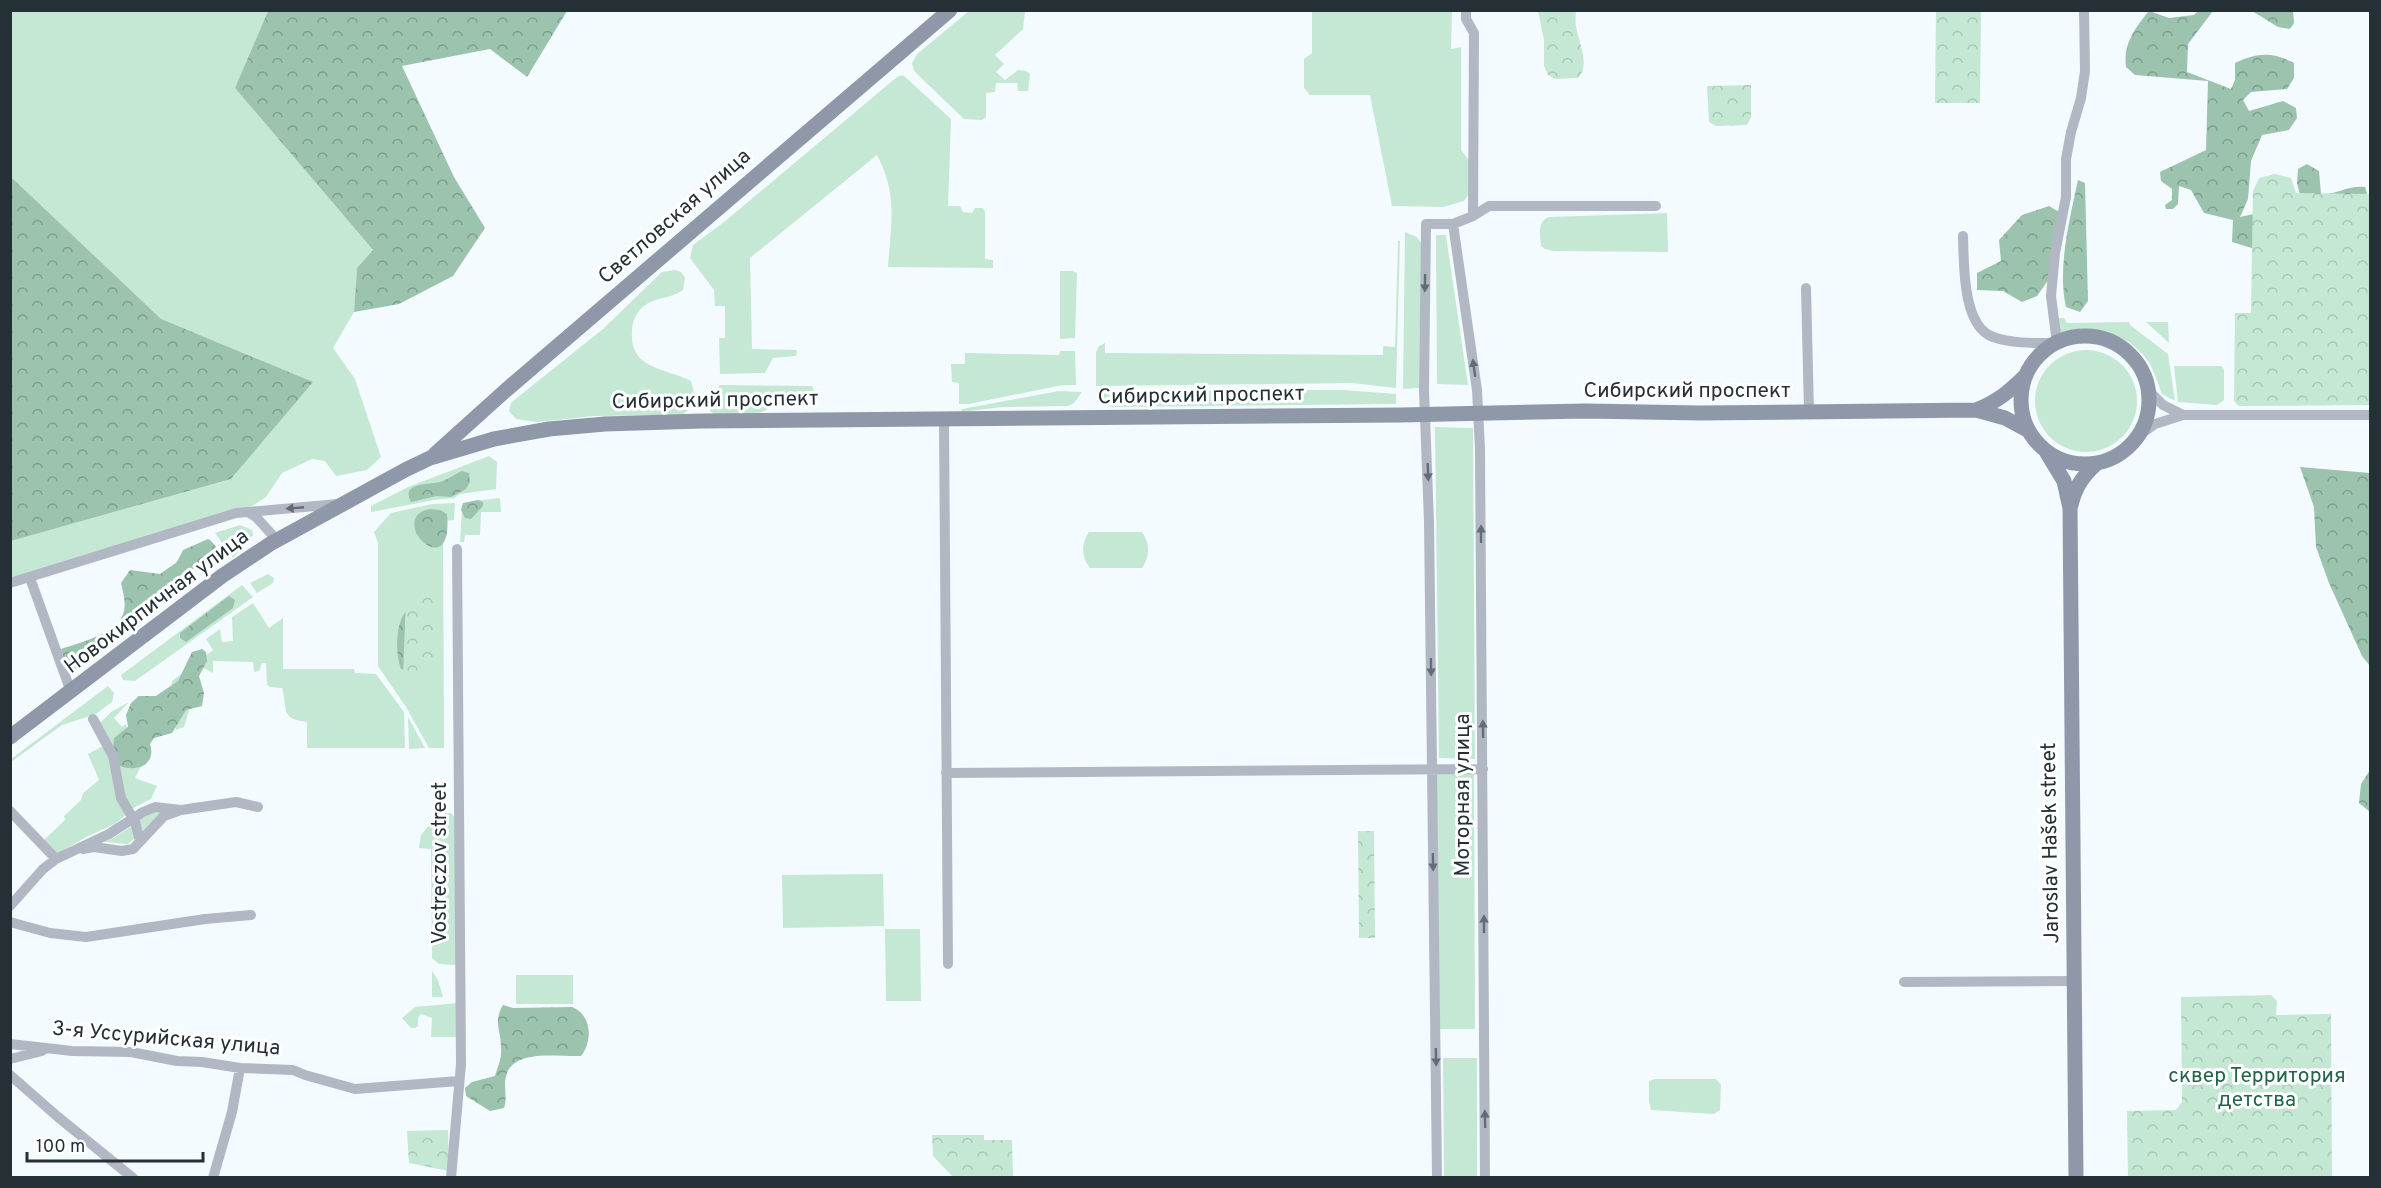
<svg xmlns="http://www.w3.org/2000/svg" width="2381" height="1188" viewBox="0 0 2381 1188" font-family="Overpass,sans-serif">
  <defs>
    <pattern id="forest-crowns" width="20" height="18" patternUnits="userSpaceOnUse" patternTransform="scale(1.5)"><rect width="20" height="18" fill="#9bc3ae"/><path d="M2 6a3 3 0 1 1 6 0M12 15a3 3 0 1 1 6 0" fill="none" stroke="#7e9f8e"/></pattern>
    <pattern id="park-crowns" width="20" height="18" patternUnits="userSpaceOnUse" patternTransform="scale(1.5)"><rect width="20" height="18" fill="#c4e8d4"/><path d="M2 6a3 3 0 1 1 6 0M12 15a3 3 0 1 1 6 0" fill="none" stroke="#a8c7b7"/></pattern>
  </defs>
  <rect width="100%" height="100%" fill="#f4fbfe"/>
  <path fill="#c4e8d4" d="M 11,11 L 268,11 L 235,88 L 373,250 L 357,268 L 354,312 L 333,348 L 355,379 L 381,457 L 367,470 L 336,476 L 325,461 L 312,459 L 282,473 L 266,497 L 252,506 L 222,512 L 11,579 L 11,541 L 231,479 L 312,382 L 161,320 L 11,177 Z
    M 969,11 L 1025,11 L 1023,29 L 995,55 L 1004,64 L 996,72 L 1005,80 L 1018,70 L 1026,71 L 1030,74 L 1028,91 L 1018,91 L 1017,83 L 996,83 L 995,92 L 986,93 L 986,117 L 982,120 L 964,119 L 914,71 L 912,63 L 917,54 Z
    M 1312,11 L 1452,11 L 1451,49 L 1461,47 L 1461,150 L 1472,164 L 1473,188 L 1464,201 L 1443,207 L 1392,206 L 1370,95 L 1310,95 L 1304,88 L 1304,59 L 1312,53 Z
    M 903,75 L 951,119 L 948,206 L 960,206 L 963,212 L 972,213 L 975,208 L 983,208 L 985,211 L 985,259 L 993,260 L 993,268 L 888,267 C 891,224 898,195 877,155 L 750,258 L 752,349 L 797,350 L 796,356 L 773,358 L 765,373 L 720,374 L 719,338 L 725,338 L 725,306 L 715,306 L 714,290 L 690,258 L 693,245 L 724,222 L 897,77 Z
    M 1667,213 L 1668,252 L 1554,251 L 1545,249 L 1541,246 C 1540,235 1537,221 1549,217 Z
    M 1405,232 L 1417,237 L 1421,243 L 1419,388 L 1403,389 Z
    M 1446,235 L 1446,236 L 1468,385 L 1437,384 L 1436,235 Z
    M 1398,241 L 1400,241 L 1396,388 L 1352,383 L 1096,386 L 1096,352 L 1099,346 L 1105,343 L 1105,353 L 1383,355 L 1383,346 L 1395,347 Z
    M 675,270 L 681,272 L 685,278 L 683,290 C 671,299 655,297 644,306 C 636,312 632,322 632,331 C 629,370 666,368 691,381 C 696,394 694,407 682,415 L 594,416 L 537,422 L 516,419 L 509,411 L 511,403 L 518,397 L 603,329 L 662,272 Z
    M 1060,271 L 1072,271 L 1077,273 L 1075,338 L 1060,339 Z
    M 2057,318 L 2064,318 L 2067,323 L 2129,322 L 2130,325 L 2168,354 L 2175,401 L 2162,394 C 2157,381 2153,366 2144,356 C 2125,332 2090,326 2062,334 L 2058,328 Z
    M 2146,322 L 2168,322 L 2169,343 Z
    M2035 401a51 51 0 1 1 102 0a51 51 0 1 1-102 0Z
    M 1060,351 L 1075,351 L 1076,385 L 1063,385 L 969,404 L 959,404 L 959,383 L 952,382 L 951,364 L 965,364 L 965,353 L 1059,355 Z
    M 2174,366 L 2221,366 L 2224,369 L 2224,400 L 2217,405 L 2178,402 Z
    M 720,385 L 812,386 L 814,391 L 800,397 L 800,404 L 781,403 L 757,414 L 714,414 L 710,411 C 710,399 712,393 720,385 Z
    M 1343,390 L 1396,394 L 1396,404 L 1112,407 L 1101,401 L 1096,391 Z
    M 1059,391 L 1082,392 L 1074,403 L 1068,406 L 1002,407 L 961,412 L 962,409 Z
    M 1435,427 L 1473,428 L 1475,759 L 1439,758 Z
    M 489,456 L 497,462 L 496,489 L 460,494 L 454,498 L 434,500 L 371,512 L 371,506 L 408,487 Z
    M 500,498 L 501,512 L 481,512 L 480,535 L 465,535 L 464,542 L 460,542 L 462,510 L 474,501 Z
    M 455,503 L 454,520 L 443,521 L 444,748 L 429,748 L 406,707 L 378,666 L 378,543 L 374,532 L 391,513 L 432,504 Z
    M 240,525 L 252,530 L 253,535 L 233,558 L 215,533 Z
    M 1089,532 L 1142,532 C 1150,543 1150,557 1142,568 L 1090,568 C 1081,557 1081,543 1089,532 Z
    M 268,574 L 274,578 L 273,583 L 257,593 L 250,583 Z
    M 242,585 L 253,597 L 135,681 L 123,680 L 121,675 Z
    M 253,603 L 269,628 L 283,618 L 283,669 L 354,669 L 355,673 L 376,674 L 404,712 L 405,748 L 307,748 L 307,722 C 280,719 288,710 282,688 L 270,687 L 267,685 L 266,663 L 262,663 L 259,671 L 254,672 L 253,662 L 213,661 L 213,673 L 202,667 L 191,677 L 190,707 L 184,727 L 176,730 L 170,693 L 172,681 L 213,650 L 206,639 L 220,629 L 222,642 L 233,641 L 232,617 Z
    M 108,686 L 114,693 L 112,702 L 96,714 L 62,725 L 11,762 L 11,759 Z
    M 129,702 L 114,718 L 122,727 L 125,724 L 144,747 L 143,762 L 135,778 L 157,786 L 151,799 L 135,807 L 115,824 L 86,837 L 57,854 L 44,840 L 65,820 L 64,816 L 81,800 L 83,793 L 99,780 L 88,754 L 103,746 L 100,723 L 111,712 Z
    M 408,717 L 425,748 L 409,749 Z
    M 1436,773 L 1474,773 L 1475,1029 L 1438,1029 Z
    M 156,811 L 165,812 L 128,844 L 104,842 C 123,835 137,819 156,811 Z
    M 439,813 L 451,813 L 456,819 L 456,965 L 439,964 L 432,958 L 431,849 L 419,848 L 421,835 Z
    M 883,874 L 884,926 L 783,928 L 782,875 Z
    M 885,929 L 920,929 L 921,1001 L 886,1001 Z
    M 432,971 L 438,980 L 443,997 L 432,997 Z
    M 516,975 L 573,975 L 573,1004 L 516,1004 Z
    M 458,1003 L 458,1037 L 431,1037 L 432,1018 L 421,1014 L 418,1018 L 418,1026 L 415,1028 L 411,1028 L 402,1018 L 415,1007 Z
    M 1443,1058 L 1477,1058 L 1477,1177 L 1444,1177 Z
    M 1655,1079 L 1716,1079 L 1721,1085 L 1720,1110 L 1714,1114 L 1651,1110 L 1649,1101 L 1649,1081 Z"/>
  <path fill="url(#forest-crowns)" d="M 268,11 L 567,11 L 527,77 L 490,49 L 402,66 L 454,177 L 485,228 L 453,276 L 399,304 L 354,312 L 357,268 L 373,250 L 235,88 Z
    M 2149,11 L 2169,18 L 2194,15 L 2198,11 L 2213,11 L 2188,44 L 2187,72 L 2231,89 L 2235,80 L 2235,63 C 2256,53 2272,51 2294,63 L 2294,78 L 2287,89 L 2251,92 L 2243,100 L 2249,111 L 2283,101 L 2296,108 L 2297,118 L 2289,130 L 2262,135 L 2251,161 L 2248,199 L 2240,217 L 2302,203 L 2297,183 L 2298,169 L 2307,164 L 2319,171 L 2321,194 C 2337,195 2347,185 2365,187 L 2367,193 L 2364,198 L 2258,250 L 2232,242 L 2233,220 L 2204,213 L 2191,190 L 2179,186 L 2178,204 L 2173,209 L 2166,209 L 2165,205 L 2172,200 L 2172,189 L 2161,181 L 2160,172 L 2206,150 L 2208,81 L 2135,75 L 2126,67 C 2123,44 2135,28 2149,11 Z
    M 2252,11 L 2293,11 L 2294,23 L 2290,29 L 2278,27 Z
    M 11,177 L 161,319 L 313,382 L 231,479 L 11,541 Z
    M 2078,180 L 2085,183 L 2088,301 L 2080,312 L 2066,307 C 2057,268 2070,218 2078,180 Z
    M 2049,206 L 2059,212 L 2049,279 L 2037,296 L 2022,302 L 2003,291 L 1977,290 L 1977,273 L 2001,261 L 1999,240 L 2022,215 Z
    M 2300,467 L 2370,473 L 2370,666 L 2362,656 L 2329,583 L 2316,547 L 2314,507 Z
    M 462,471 L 469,473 L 470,482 L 466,489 L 451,497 L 437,496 L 411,502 C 400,482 429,485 440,482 C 447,480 455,474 462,471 Z
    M 478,500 L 483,502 L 483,506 L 471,519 L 465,518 L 461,510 L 463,503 Z
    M 430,509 L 440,510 L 447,514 C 454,588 384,518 430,509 Z
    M 208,539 C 220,546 225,564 208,569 C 202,571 194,569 188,568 L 175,581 L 172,595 L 164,596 L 154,613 L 145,616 L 142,621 L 78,669 L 68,671 L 61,649 C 79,643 119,633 124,611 C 126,601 123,592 121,583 L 130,570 L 160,574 L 177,562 L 183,550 Z
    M 229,596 L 235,600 L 233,608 L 186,642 L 180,638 L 180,633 Z
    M 408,609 L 407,670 L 401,669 C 395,653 395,621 408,609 Z
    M 202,649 L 206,652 L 207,661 L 199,676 L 204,693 L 202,706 L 186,710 L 172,733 L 154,738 L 150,744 C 157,766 135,773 118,765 L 113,750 L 114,738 L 128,727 L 126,715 L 131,703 L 139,696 L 156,696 L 178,681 L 192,652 Z
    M 2370,770 L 2370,812 L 2359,803 L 2361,784 Z
    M 503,1005 L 513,1008 L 572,1007 C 592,1015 593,1041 581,1056 C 559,1057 513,1048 506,1076 C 503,1087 508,1097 504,1108 L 490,1111 L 466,1096 L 465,1088 L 472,1082 L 495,1076 C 498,1066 502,1058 501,1047 C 501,1030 493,1022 503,1005 Z"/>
  <path fill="url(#park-crowns)" d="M 1538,11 L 1576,11 C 1576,15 1575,21 1576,26 C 1578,41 1591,65 1578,78 L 1555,79 L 1548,75 L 1544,66 L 1544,40 Z
    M 1936,11 L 1981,11 L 1980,103 L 1935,103 Z
    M 1751,85 L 1751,117 L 1747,125 L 1716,126 L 1709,122 L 1707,86 Z
    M 2275,174 L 2291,178 L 2296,193 L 2370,194 L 2370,405 L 2239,406 L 2234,401 L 2235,313 L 2251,313 L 2253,191 L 2259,178 Z
    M 406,597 L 437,597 L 437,678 L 403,676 Z
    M 1358,831 L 1374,831 L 1375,938 L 1359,938 Z
    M 2271,995 L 2277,1001 L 2276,1015 L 2331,1014 L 2332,1177 L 2128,1177 L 2127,1111 L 2176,1110 L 2182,1102 L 2181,997 Z
    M 448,1130 L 449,1171 L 409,1163 L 407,1131 Z
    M 932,1135 L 984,1135 L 984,1140 L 1012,1140 L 1013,1177 L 953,1177 L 933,1156 Z"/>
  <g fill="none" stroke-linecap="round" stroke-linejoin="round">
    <path stroke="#b1b8c4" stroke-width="10" d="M 1473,216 L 1489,206 L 1656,206
      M 1453,224 L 1477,390 L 1480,449 L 1485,1178
      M 1963,236 C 1964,263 1962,326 1993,337 C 2013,344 2036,343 2057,343 L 2051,296 L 2055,253 L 2066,197 L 2066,159 L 2071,132 L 2081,98 L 2085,71 L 2084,10
      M 1806,288 L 1809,412
      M 2149,391 L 2163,405 L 2183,415
      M 944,419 L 948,964
      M 2141,434 L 2155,424 L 2183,415 L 2370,415
      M 248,512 L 256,517 L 277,540
      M 30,578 L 71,692
      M 10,583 L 236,513 L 338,504
      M 93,719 L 113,756 L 121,798 L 135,822 L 140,841
      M 946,773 L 1483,769
      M 10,811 L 56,859
      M 83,849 L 94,847 L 122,851 L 133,849 L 164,816 L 178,811
      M 10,906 L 43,869 L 56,859 L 109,834 L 143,812 L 155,807 L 181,810 L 236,802 L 258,807
      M 10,922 L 50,933 L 86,937 L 205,919 L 251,915
      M 1904,982 L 2074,981
      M 10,1044 L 72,1051 L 131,1052 L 177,1061 L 202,1062 L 240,1068 L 293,1070 L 305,1075 L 355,1089 L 459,1081
      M 10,1059 L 42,1051
      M 10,1075 L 58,1117 L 133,1178
      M 213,1178 L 232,1112 L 240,1068
      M 451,1178 L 461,1064 L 457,549
      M 1437,1178 L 1429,522 L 1424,390 L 1426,224 L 1453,224 L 1473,216 L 1474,33 L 1466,19 L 1466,10"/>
    <path stroke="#8e98a9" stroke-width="15" d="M2021 400a64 64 0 1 1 128 0a64 64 0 1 1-128 0Z
      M 1976,410 C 1997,402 2010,391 2026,375
      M 2047,453 L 2064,481 L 2070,508 L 2076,1178
      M 435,454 L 505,391 L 950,10
      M 2071,505 C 2075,488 2082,477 2095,465
      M 10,737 L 222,576 L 270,544 L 405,470 L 430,458 L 494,439 L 549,429 L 605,424 L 702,421 L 1401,415 L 1585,411 L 1700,413 L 1976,410 L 2005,418 L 2029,431"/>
  </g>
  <defs><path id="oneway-solid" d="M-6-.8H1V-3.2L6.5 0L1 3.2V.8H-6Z" transform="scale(1.5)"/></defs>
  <g fill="#636d76">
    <use href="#oneway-solid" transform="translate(1425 283) rotate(91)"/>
    <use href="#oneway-solid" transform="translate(1474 368) rotate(-98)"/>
    <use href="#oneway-solid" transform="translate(1428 472) rotate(88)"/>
    <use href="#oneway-solid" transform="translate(295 508) rotate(175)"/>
    <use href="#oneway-solid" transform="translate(1481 534) rotate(-90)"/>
    <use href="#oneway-solid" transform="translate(1431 667) rotate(89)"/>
    <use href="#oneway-solid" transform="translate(1483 729) rotate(-91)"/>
    <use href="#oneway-solid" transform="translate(1433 862) rotate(89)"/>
    <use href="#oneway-solid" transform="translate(1484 924) rotate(-90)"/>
    <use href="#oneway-solid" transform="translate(1436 1057) rotate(89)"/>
    <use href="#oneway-solid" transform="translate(1485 1119) rotate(-91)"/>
  </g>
  <g text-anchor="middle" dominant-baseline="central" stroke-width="6" stroke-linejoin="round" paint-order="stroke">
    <g font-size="21" fill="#243036" stroke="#fff">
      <text transform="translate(675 217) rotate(-41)">Светловская улица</text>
      <text x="1687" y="391">Сибирский проспект</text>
      <text transform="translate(1201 396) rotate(-1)">Сибирский проспект</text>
      <text transform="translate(715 401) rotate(-1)">Сибирский проспект</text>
      <text transform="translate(157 602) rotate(-37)">Новокирпичная улица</text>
      <text transform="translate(1463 795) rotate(-90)">Моторная улица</text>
      <text transform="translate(2051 843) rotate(-91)">Jaroslav Hašek street</text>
      <text transform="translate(440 863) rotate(-90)">Vostreczov street</text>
      <text transform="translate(166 1039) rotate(5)">3-я Уссурийская улица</text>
    </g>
    <g font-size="21" fill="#236549" stroke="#fff">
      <text x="2257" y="1076">сквер Территория<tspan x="2257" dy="24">детства</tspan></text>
    </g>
  </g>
  <rect width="2381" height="1188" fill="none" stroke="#243036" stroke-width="24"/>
  <path d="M27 1152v9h176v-9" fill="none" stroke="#243036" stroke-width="3"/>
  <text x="36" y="1152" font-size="18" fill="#243036" stroke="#ffffff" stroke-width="4.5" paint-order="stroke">100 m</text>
</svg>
